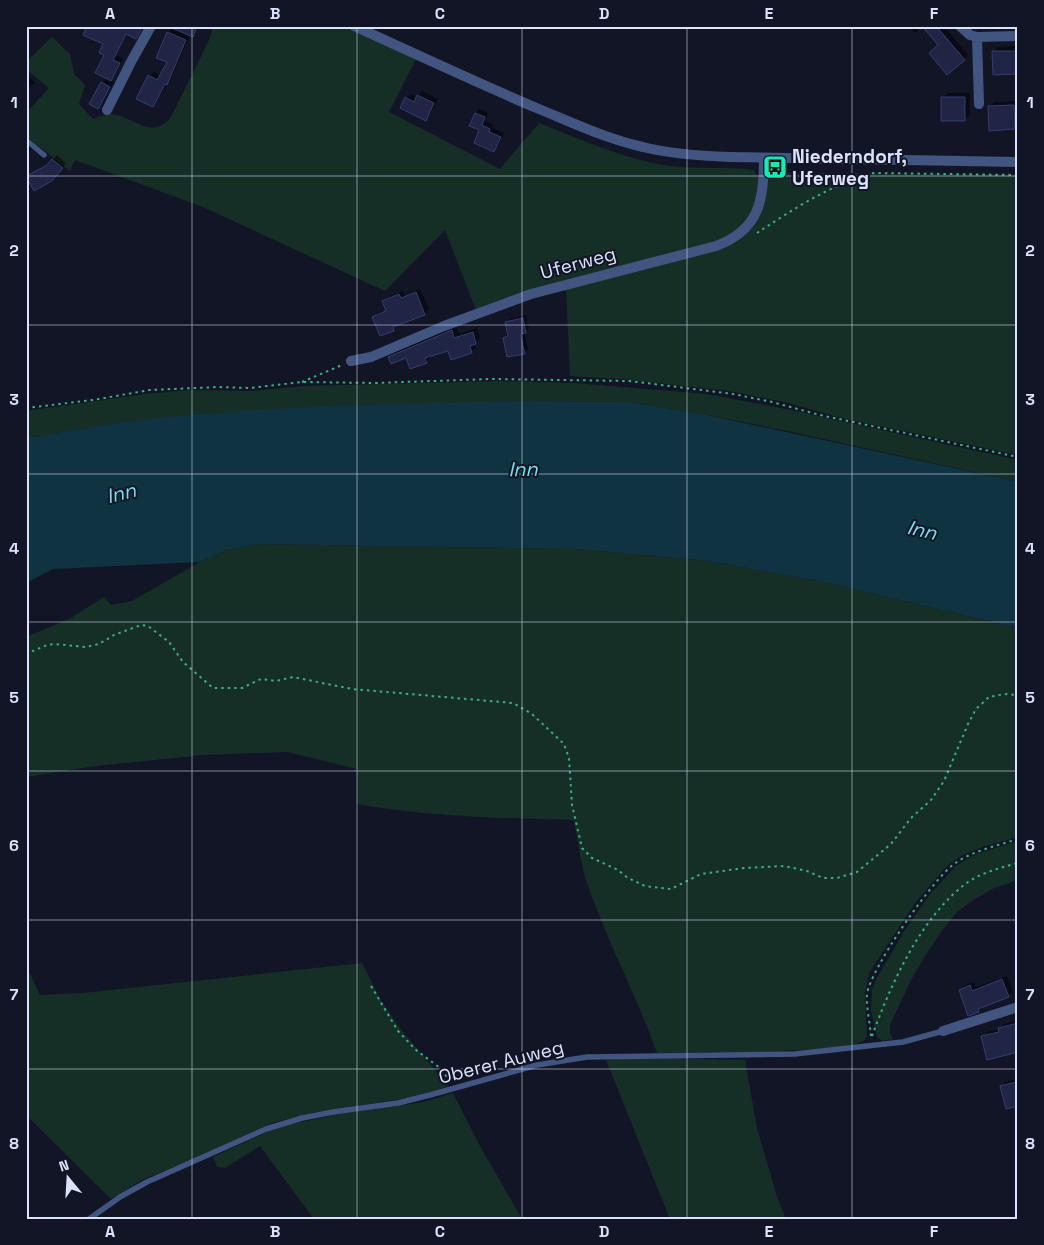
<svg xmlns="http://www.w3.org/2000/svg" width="1044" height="1245" viewBox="0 0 1044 1245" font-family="'Space Grotesk',sans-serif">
  <rect width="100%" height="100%" fill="#121526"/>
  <path fill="#162f26" d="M 211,26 L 343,26 L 416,59 L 389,112 L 500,169 L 539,123 C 579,139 620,157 662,165 C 693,170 724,166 754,170 L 760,180 C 752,221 753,222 717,243 L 476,310 L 445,230 L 385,291 L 203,207 L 75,160 L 70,171 L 26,136 L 26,113 L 49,88 L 26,69 L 26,62 L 52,37 L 70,54 L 74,74 L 85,85 L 79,104 L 93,119 C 98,117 107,114 112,114 C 135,117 151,141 171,117 L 209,40 L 212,31 Z
    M 775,173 L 1018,175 L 1018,455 L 841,418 L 789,403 L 729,391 L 622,379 L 570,376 L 566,288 L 713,249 L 754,224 L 762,211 L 770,175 Z
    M 496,381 L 574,383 L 707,394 L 791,410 L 1018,460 L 1018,482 L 792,432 L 698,413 L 628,402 L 524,401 L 438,403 L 201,414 L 80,429 L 26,438 L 26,411 L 144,394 L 192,390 L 252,391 L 303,386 Z
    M 259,544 L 577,549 L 709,561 L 824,582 L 1018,628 L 1018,837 L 985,846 L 961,856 L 946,867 L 915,903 L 869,973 L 865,993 L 867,1037 L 865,1040 L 851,1046 L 819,1049 L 755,1052 L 657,1053 C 636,994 606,939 586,880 C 580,860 578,840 574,820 C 501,818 429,817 357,804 L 357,769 L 287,752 L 203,755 L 96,766 L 26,777 L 26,637 L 69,619 L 104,597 L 111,605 L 132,601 L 200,562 L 226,550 Z
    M 1018,841 L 1018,880 L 992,889 L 972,901 L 957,912 L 944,928 L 927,953 L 911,980 L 890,1025 L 890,1033 L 893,1039 L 883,1041 L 877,1037 L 871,1010 L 872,990 L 877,978 L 905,930 L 931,893 L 956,866 L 967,859 L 976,854 Z
    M 362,963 L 382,1002 L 399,1027 L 449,1087 L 407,1098 L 311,1113 L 272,1123 L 200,1156 L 142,1180 L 111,1199 L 26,1115 L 26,965 L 40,995 L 83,993 Z
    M 628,1058 L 745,1060 L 757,1128 L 777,1197 L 786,1219 L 670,1219 L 606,1060 Z
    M 453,1093 L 480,1146 L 522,1219 L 314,1219 L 260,1146 L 225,1168 L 217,1167 L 213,1157 L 271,1130 L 292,1124 L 339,1114 L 423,1102 Z"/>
  <path fill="#103341" d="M 524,401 L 628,402 L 698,413 L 1018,482 L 1018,628 L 824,582 L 709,561 L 577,549 L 259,544 L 226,550 L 200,562 L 53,569 L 26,583 L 26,438 C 84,428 144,418 203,414 C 310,405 417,403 524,401 Z"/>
  <path fill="#0007" d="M 89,26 L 144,26 L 136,37 L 127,33 L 116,55 L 123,59 L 115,75 L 110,80 L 114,82 L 102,103 L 98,107 L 91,104 L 102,83 L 107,78 L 105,44 Z
    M 185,26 L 198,26 L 194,34 L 192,36 L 190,35 L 171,79 L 153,106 L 149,76 L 154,72 L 161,75 L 168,62 L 168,33 L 172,28 Z
    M 909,26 L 923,26 L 915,33 Z
    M 923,26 L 944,26 L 968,55 L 964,59 L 939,45 Z
    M 1018,46 L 1018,73 L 994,73 L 993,52 L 998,47 Z
    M 26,75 L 35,82 L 26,93 Z
    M 422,91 L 438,99 L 430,115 L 426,119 L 406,98 L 411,94 L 417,97 Z
    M 948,93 L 970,93 L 970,115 L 965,120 L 943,97 Z
    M 1018,101 L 1018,125 L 1014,128 L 989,107 L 994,102 Z
    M 480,109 L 488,113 L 485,121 L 494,125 L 492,128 L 504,133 L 498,146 L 494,150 L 481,130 L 476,113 Z
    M 26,138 L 34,145 L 26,155 Z
    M 57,155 L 66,163 L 57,175 L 28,176 L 32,172 L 51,162 Z
    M 420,289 L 429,309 L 424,314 L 397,324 L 393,330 L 374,317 L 378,313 L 387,310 L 384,302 L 388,297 L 403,291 L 405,295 Z
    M 526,315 L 529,328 L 524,332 L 528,349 L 524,352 L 504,338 L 508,334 L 506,323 L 510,319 Z
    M 456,327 L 459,334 L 477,328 L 480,338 L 474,343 L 476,348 L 471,352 L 449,349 L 430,355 L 430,358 L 426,362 L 407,357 L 390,357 L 394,353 Z
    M 1007,976 L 1013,992 L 1008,996 L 983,1007 L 978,1011 L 960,990 L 965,985 L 974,982 L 976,987 Z
    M 1018,1020 L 1018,1051 L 982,1037 L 987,1032 L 999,1029 L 1004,1024 Z
    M 1018,1078 L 1018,1105 L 1001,1087 L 1006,1082 Z"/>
  <path fill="#202545" stroke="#343d6f" d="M 87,26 L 143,26 L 136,39 L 126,34 L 113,60 L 120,63 L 111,81 L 95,73 L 104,55 L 99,53 L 103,44 L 83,35 Z
    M 167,26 L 197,26 L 193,37 Z
    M 922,26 L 936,26 L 965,60 L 947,75 L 929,53 L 938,45 Z
    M 167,32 L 186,40 L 167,85 L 165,84 L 153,107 L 136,99 L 148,75 L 157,80 L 167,62 L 156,58 Z
    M 992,51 L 1016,51 L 1017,74 L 993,75 Z
    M 101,82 L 110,87 L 98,109 L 89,104 Z
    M 417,95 L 434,103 L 426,121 L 400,108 L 405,97 L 414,102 Z
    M 941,97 L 965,97 L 965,121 L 941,121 Z
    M 1014,105 L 1015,129 L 989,131 L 988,106 Z
    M 475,113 L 485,117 L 482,125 L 490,129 L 489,132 L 501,137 L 494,152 L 474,143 L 479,130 L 469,126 Z
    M 52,159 L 63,168 L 52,181 L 34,191 L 26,176 L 47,165 Z
    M 416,292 L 425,315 L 393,327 L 394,331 L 380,336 L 372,317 L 386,311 L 382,301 L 399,294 L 401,298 Z
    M 523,318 L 526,333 L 520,334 L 525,354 L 507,357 L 503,338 L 508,336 L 505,322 Z
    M 452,330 L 454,338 L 473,332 L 476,344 L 470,346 L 472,353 L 451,360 L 448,351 L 425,358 L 427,363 L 410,369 L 406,358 L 391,364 L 388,357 Z
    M 1002,979 L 1009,997 L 978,1009 L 979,1012 L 968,1016 L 959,990 L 970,985 L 972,991 Z
    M 1018,1023 L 1018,1052 L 987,1060 L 981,1036 L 999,1032 L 998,1028 Z
    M 1016,1082 L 1018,1090 L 1018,1106 L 1006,1109 L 1000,1086 Z"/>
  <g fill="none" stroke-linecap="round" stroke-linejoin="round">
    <path stroke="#3cae80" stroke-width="2" stroke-dasharray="2.5 4" stroke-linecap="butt" d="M 757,233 C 792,210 833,183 874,173 L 1018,175
      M 302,382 L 342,365
      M 26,408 L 93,400 L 150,390 L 218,387 L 250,388 L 301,382 L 375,383 L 491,379 L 630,381 L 733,394 L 772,402 L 820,415 L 1018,457
      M 26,654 L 47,645 L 55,644 L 86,647 L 99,644 L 114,635 L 141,625 L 148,626 L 169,642 L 183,662 L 213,688 L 242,688 L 261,679 L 276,681 L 293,677 L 352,689 L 513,703 L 532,714 L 564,744 L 569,758 L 572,805 L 582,848 L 592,858 L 618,870 L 628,878 L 645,886 L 671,889 L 701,874 L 744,868 L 784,866 L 807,871 L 823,878 L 837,878 L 857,872 L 891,844 L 911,818 L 931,800 L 944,781 L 968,724 L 976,709 L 989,697 L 1004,694 L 1018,695
      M 371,986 L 398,1031 L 416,1050 L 440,1068 L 450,1081
      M 871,1036 C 870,1023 866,1007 867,994 C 871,968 932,880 954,864 C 972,851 996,846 1018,839
      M 872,1036 C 891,984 921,916 968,882 C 983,872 1000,868 1018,863"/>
    <path stroke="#425580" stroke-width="5.5" d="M 26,140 L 44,155
      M 89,1219 L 120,1197 L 147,1182 L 266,1129 L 302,1118 L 333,1112 L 398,1103 L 430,1095 L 537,1065 L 587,1057 L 795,1054 L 903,1042 L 943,1031"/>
    <path stroke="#425580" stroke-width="10" d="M 354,26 C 416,54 477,83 539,109 C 573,123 607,139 643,147 C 671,154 700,156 730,157 L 1018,162
      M 960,26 L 970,35 L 977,37 L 979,104
      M 977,37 L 1018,36
      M 107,110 L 132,60 L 151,26
      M 351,361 L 371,357 L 444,326 L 531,294 L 716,246 C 759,230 764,201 764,159
      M 943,1031 L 1018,1007"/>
  </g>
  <path fill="none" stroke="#dbe2fb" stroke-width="1" stroke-opacity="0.55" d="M 192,26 L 192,1219M 357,26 L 357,1219M 522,26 L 522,1219M 687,26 L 687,1219M 852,26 L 852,1219M 26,176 L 1018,176M 26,325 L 1018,325M 26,474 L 1018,474M 26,622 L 1018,622M 26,771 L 1018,771M 26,920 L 1018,920M 26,1069 L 1018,1069"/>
  <defs>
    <g id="bus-square" transform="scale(1.25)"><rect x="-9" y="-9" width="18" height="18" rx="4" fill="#19e9b6" stroke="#121526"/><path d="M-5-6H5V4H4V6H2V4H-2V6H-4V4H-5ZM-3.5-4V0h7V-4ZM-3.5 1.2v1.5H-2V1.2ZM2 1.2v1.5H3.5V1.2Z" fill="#111"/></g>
  </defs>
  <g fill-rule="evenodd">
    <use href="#bus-square" x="775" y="167"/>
  </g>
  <g text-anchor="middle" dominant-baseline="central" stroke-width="4" stroke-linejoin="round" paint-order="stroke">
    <g font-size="19" font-weight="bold" fill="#dbe2fb" stroke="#121526" text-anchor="start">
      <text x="792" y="156">Niederndorf,<tspan x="792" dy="22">Uferweg</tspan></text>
    </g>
    <g font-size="19" fill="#dbe2fb" stroke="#121526">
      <text transform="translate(578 263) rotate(-15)">Uferweg</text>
      <text transform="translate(501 1062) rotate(-14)">Oberer Auweg</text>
    </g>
    <g font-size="20" font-style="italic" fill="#73e2f1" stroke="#121526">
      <text transform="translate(523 469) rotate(-1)">Inn</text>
      <text transform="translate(121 493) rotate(-15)">Inn</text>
      <text transform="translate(922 530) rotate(13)">Inn</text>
    </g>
  </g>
  <rect width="1044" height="1245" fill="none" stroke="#121526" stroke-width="55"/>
  <g transform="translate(68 1178) rotate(342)" stroke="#121526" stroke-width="4" paint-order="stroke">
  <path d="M0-4L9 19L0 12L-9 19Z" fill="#dbe2fb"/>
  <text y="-8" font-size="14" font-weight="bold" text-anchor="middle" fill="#dbe2fb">N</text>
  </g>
  <rect x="28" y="28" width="988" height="1190" fill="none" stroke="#dbe2fb" stroke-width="2"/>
  <g font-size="16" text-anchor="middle" font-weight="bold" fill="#dbe2fb">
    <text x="110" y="19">A</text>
    <text x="275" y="19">B</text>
    <text x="440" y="19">C</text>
    <text x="604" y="19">D</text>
    <text x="769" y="19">E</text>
    <text x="934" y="19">F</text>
    <text x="14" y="108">1</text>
    <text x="1030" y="108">1</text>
    <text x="14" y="256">2</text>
    <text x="1030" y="256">2</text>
    <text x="14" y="405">3</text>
    <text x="1030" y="405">3</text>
    <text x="14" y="554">4</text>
    <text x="1030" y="554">4</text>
    <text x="14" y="703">5</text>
    <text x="1030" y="703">5</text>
    <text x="14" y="851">6</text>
    <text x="1030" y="851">6</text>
    <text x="14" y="1000">7</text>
    <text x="1030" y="1000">7</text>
    <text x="14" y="1149">8</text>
    <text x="1030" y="1149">8</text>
    <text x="110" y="1237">A</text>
    <text x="275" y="1237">B</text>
    <text x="440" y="1237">C</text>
    <text x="604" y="1237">D</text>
    <text x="769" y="1237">E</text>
    <text x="934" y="1237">F</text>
  </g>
</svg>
